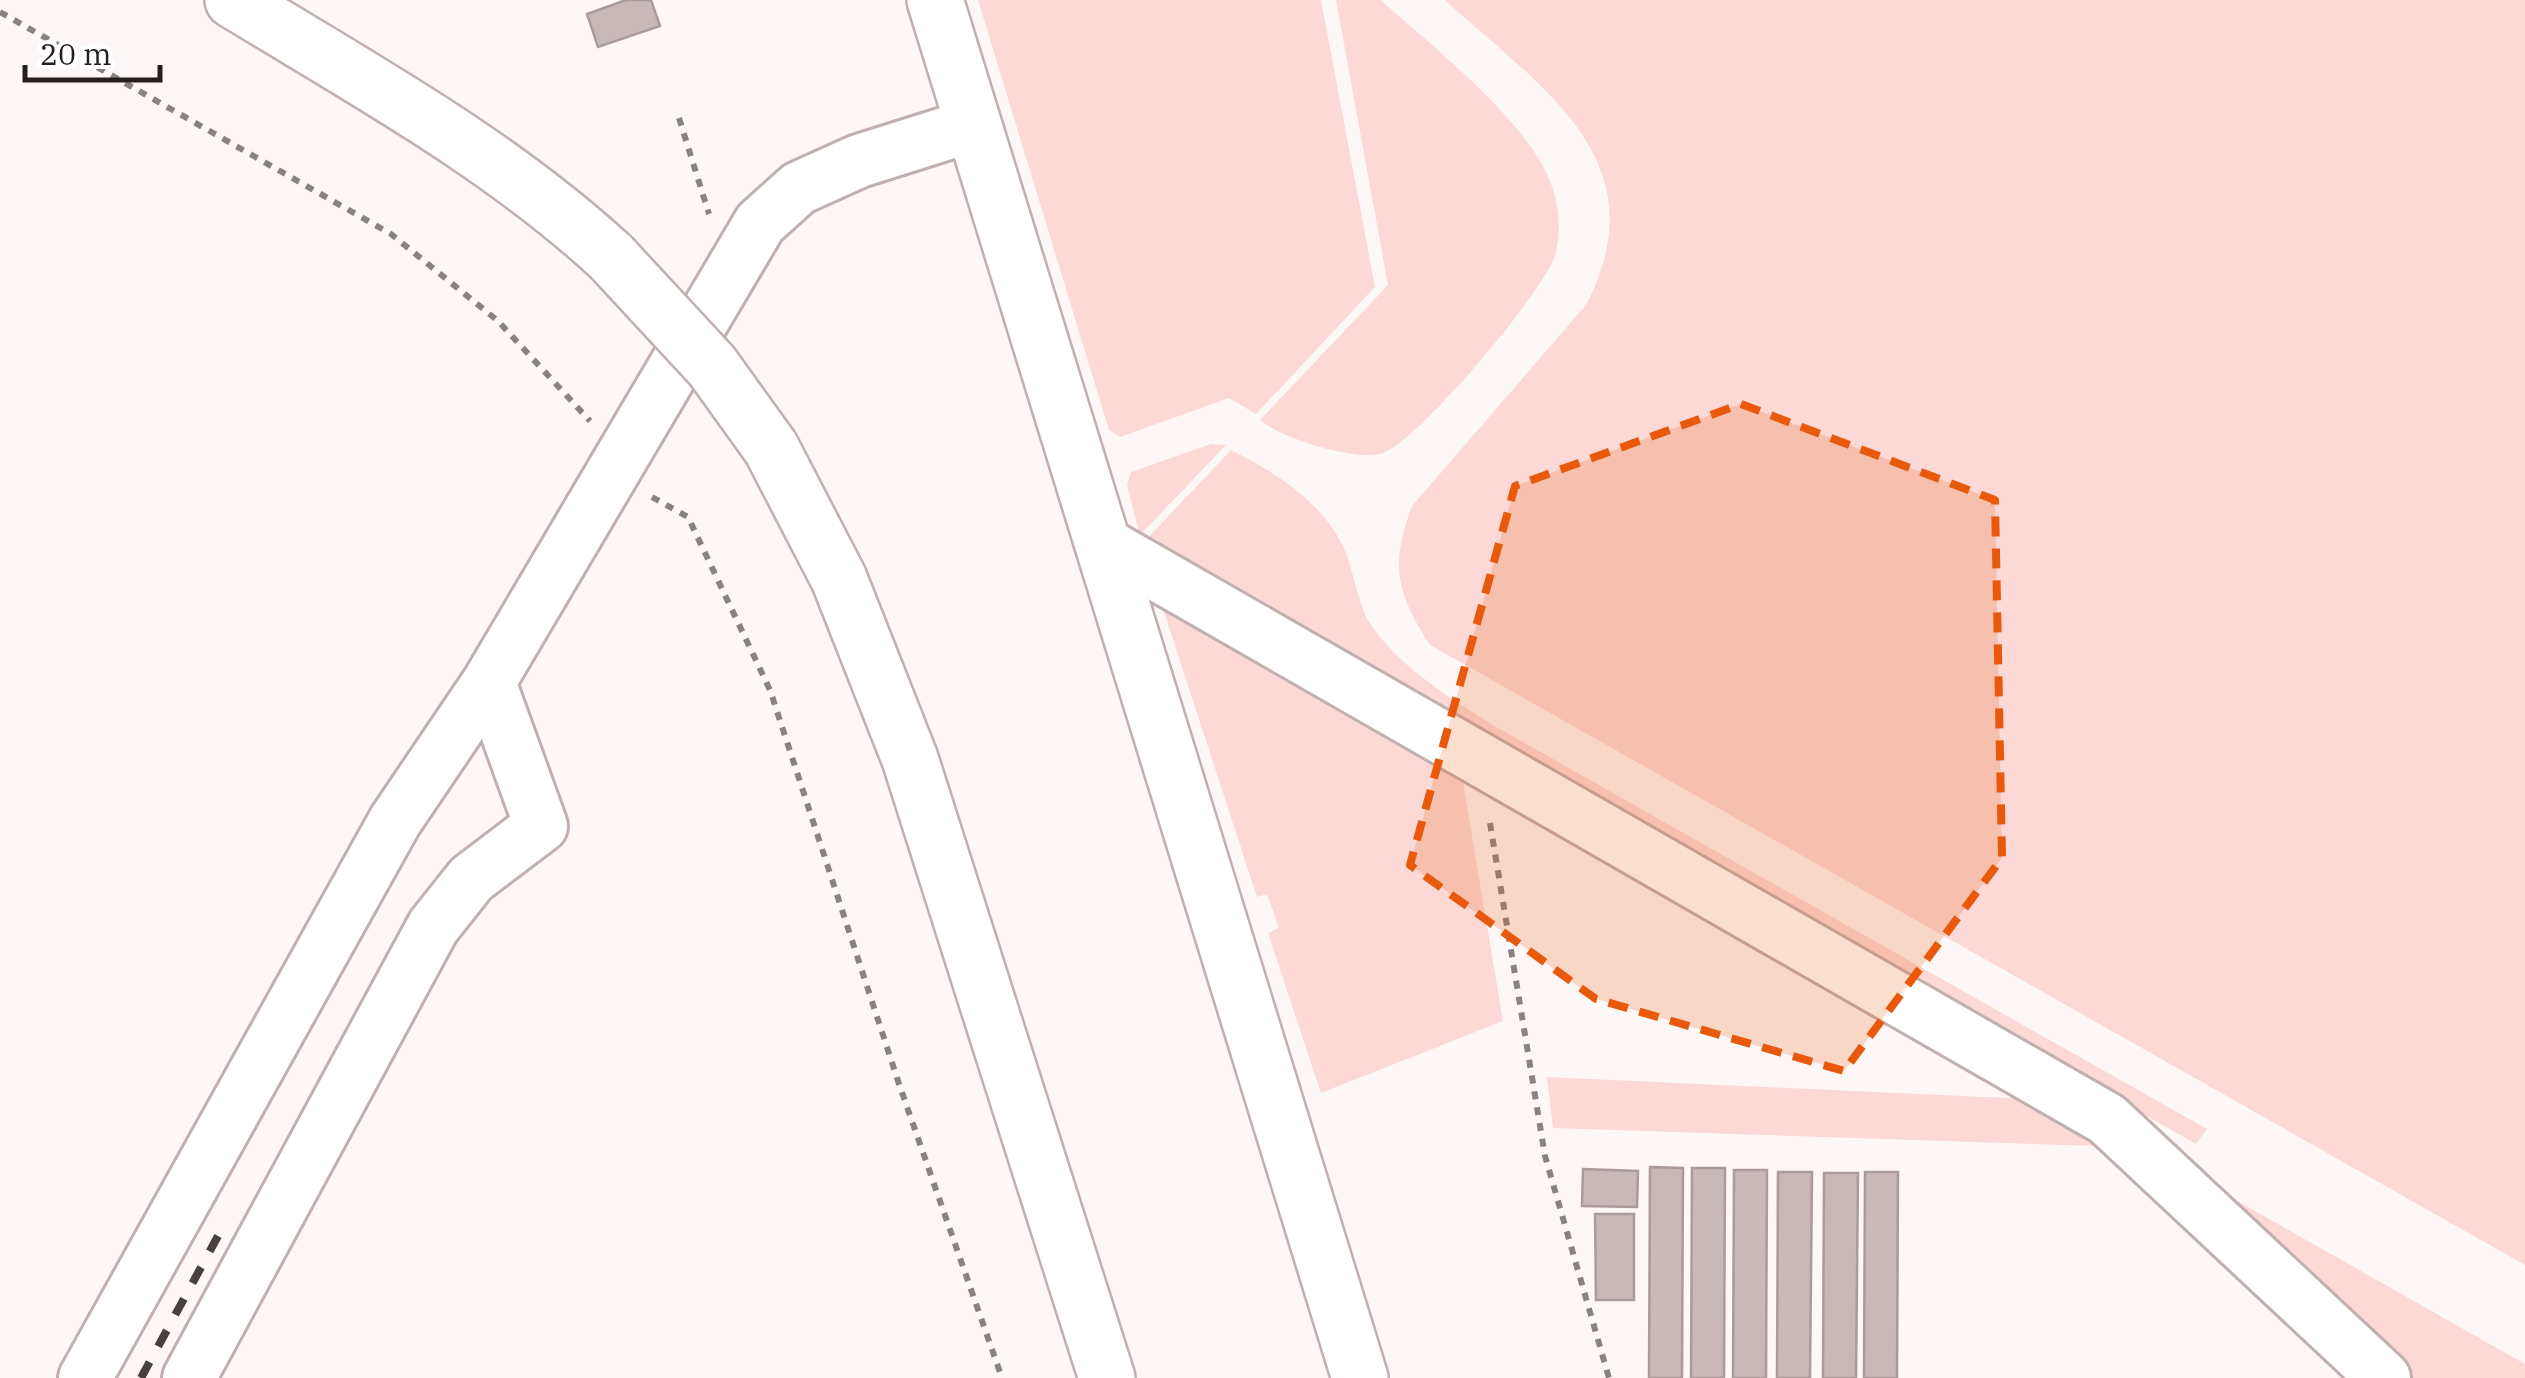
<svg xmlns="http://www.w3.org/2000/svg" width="2525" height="1378" viewBox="0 0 2525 1378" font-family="'IBM Plex Serif',serif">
  <rect width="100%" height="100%" fill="#fef7f7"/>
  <path fill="#fcd9d7" d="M 978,0 L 1321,0 L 1375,287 L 1256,414 L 1229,398 L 1120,437 L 1109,430 Z
    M 1336,0 L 1381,0 C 1431,46 1529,121 1551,184 C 1559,205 1561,231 1556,252 C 1549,287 1416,443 1383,453 C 1356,462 1280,438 1260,420 L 1388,285 Z
    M 1445,0 L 2525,0 L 2525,1265 L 1430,645 C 1396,592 1390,565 1412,506 L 1586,305 C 1662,159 1539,87 1445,0 Z
    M 1211,444 L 1226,445 L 1140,535 L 1127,485 L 1131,472 Z
    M 1231,450 C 1277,473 1328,505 1347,556 C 1355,578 1359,609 1373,628 C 1404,670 1448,696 1491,724 L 2207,1129 L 2196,1144 L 1142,544 Z
    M 1174,601 L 1460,764 L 1503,1021 L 1321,1093 L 1268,933 L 1279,928 L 1267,894 L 1257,897 L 1163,609 Z
    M 1547,1077 L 2027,1099 L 2096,1146 L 1553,1128 Z
    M 2181,1169 L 2525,1364 L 2525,1378 L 2410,1378 Z"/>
  <path fill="#c8b9b8" stroke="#aa9b9a" stroke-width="2.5" d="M 626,0 L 651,0 L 660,26 L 598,47 L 587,14 Z
    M 1650,1167 L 1683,1168 L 1682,1378 L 1649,1378 Z
    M 1692,1168 L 1725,1168 L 1724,1378 L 1691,1378 Z
    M 1583,1169 L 1638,1171 L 1637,1207 L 1582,1206 Z
    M 1734,1170 L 1767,1170 L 1766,1378 L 1733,1378 Z
    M 1778,1172 L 1812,1172 L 1810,1378 L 1777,1378 Z
    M 1865,1172 L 1898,1172 L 1897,1378 L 1864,1378 Z
    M 1824,1173 L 1858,1173 L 1856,1378 L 1823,1378 Z
    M 1595,1214 L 1634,1214 L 1634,1300 L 1596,1300 Z"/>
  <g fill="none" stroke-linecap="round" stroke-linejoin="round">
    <g stroke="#c0b0af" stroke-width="58">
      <path id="minor" d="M 1101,542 L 2107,1119 L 2384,1378
        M 85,1378 L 395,821 L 489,682 L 760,223 L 799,188 L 859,161 L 973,125
        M 189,1378 L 433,927 L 471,879 L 541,826 L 489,682"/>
    </g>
    <g stroke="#c0b0af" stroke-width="60">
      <path id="tertiary" d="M 233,0 C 364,80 498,153 611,257
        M 935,0 L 1360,1378
        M 771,448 L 839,579 L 910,759 L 1107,1378"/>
    </g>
    <path stroke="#888282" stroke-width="6" stroke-dasharray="8 8" stroke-linecap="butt" d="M 0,12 L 391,234 L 498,321 L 590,421
      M 679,118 L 709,214
      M 652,497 L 688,517 L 770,690 L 899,1084 L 1002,1378
      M 1490,823 L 1545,1156 L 1609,1378"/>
    <use href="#minor" stroke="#fff" stroke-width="52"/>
    <use href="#tertiary" stroke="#fff" stroke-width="55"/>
    <path stroke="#464040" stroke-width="8" stroke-dasharray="18 18" stroke-linecap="butt" d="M 141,1378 L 218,1236"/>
    <g stroke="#c0b0af" stroke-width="60" stroke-linecap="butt">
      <path id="tertiary-bridge" d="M 611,257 L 712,366 L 771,448"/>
    </g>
    <use href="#tertiary-bridge" stroke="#fff" stroke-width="55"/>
  </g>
  <path fill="#e8590c" fill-opacity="0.2" stroke="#e8590c" stroke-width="8" stroke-dasharray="20 12" stroke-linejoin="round" d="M 1741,404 L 1995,500 L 2002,858 L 1844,1071 L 1596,999 L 1410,865 L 1515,486 Z"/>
  <path d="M25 65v15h135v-15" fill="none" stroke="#241e1e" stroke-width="5"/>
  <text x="40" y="65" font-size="30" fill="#241e1e" stroke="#ffffff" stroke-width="8" paint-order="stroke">20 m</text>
</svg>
